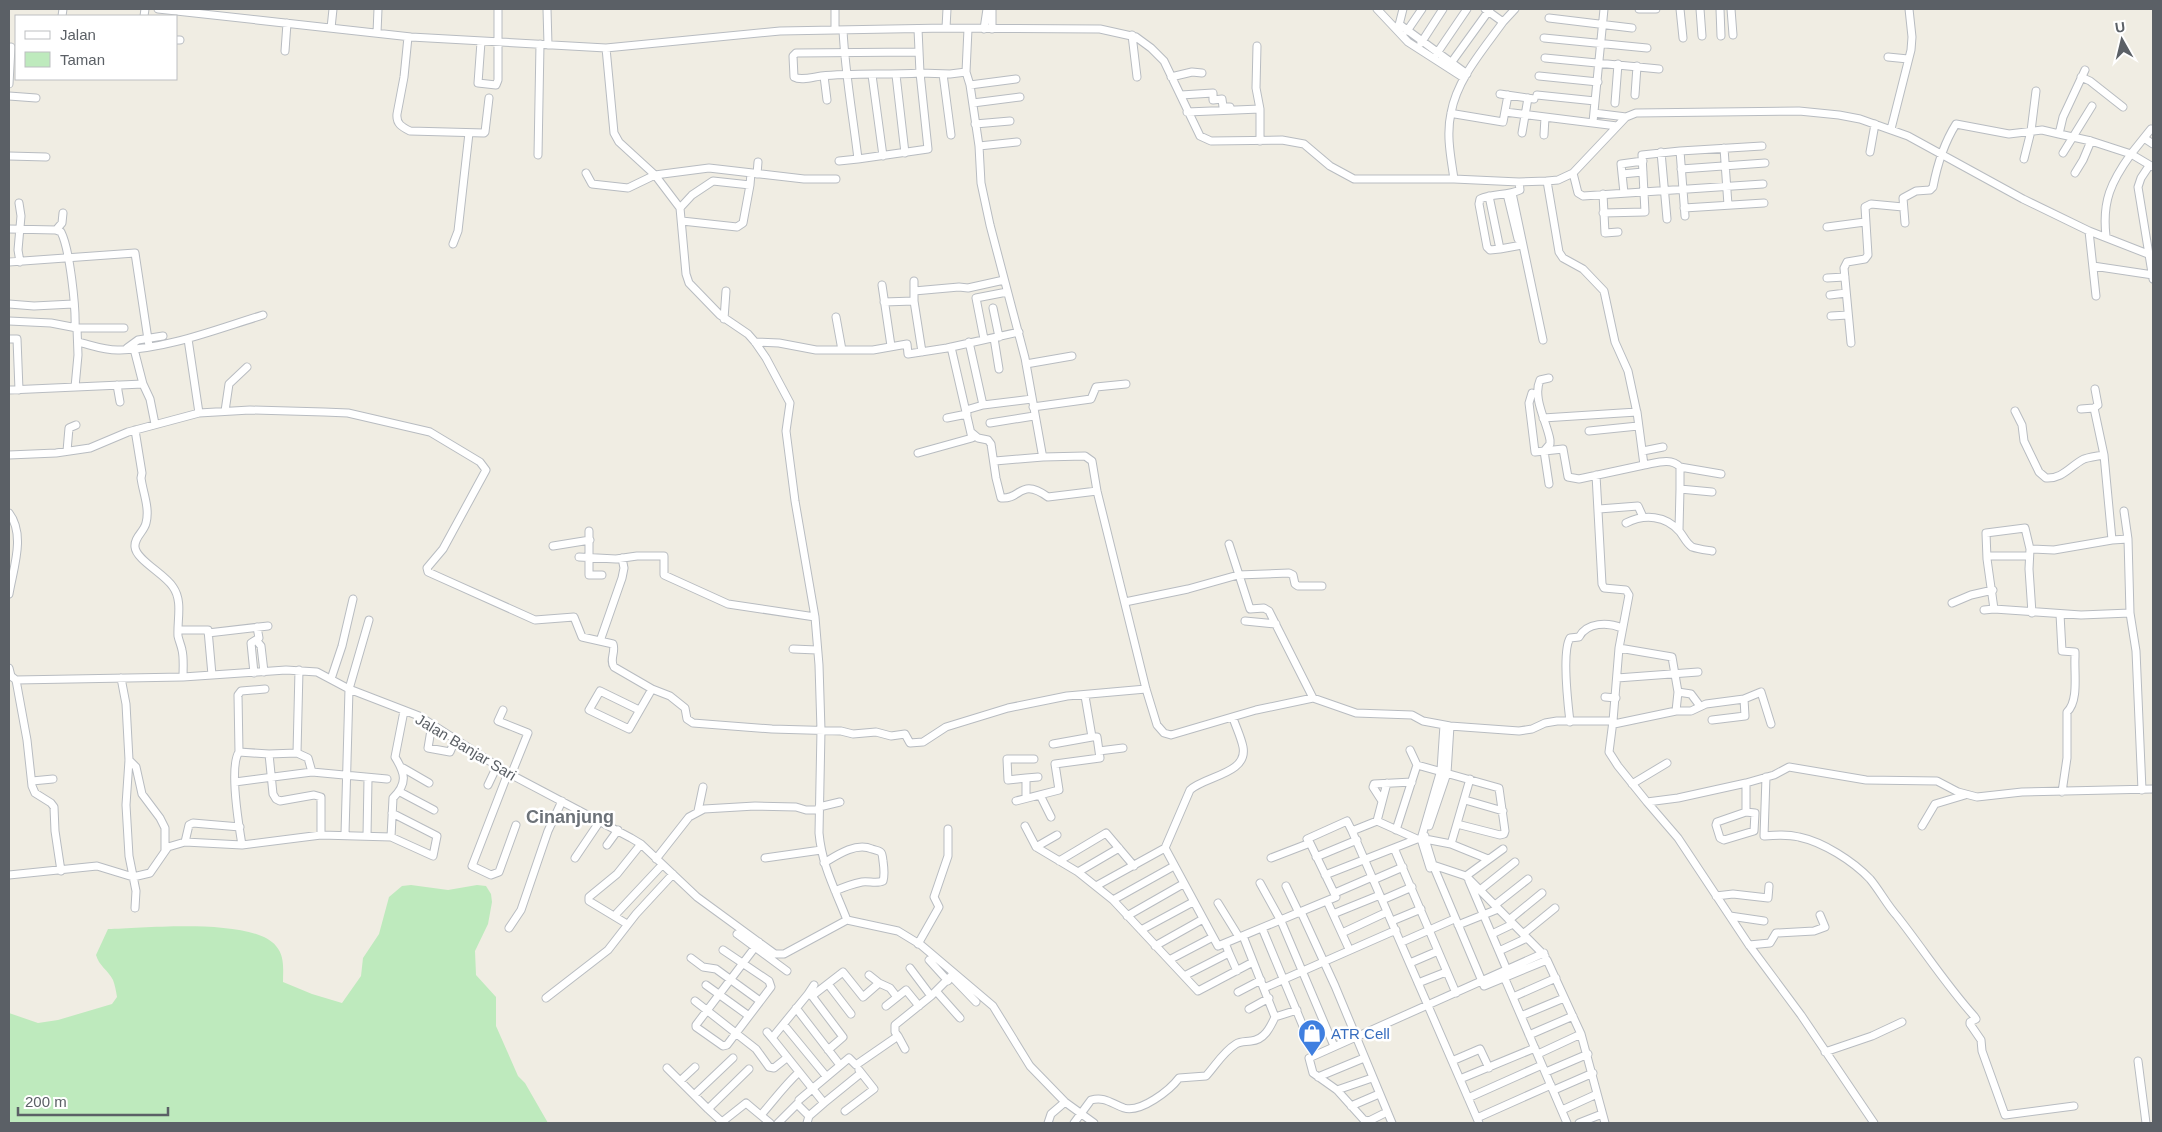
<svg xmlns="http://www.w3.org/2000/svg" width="2162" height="1132" viewBox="0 0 2162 1132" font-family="Arial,sans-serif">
  <rect width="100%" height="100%" fill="#f0ede3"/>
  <path fill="#beeabd" d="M 411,885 L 448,890 L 477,885 L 486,886 L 491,894 L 492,902 L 488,924 L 475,951 L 476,975 L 496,997 L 496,1026 L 518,1076 L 525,1083 L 548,1123 L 9,1123 L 9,1013 L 38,1023 L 58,1020 L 112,1004 L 117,997 C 116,991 115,985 113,980 C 108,970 99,966 96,955 L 108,929 C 144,928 252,917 276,946 C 285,956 283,970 283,982 L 312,994 L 342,1003 L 361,976 L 363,958 L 379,934 L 389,897 L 402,886 Z"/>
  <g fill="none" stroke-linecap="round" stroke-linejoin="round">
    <g stroke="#b8bcc1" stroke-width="9">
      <path id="minor" d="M 158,9 L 411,37 L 606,48 L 780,31 L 946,28 L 1100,29 L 1136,37 L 1151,48 L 1164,61 L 1200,136 L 1211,141 L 1282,140 L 1304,144 L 1330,166 L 1354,179 L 1454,179 L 1519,182 L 1547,181 L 1558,180 L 1573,173 L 1626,117 L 1636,113 L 1799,111 L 1839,115 L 1860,119 L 1908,136 L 2023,199 L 2089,231 L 2153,256
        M 547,9 L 548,45
        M 835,9 L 835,30
        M 992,9 L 992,29
        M 1377,9 L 1408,42 L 1464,78
        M 1639,9 L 1656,9
        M 1680,9 L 1683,38
        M 1700,9 L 1702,36
        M 1720,9 L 1721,36
        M 1731,9 L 1733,35
        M 62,16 L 63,9
        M 144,16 L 145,9
        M 1549,18 L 1632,28
        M 1503,22 L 1515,9
        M 1399,24 L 1467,74
        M 331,28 L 333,9
        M 946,28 L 947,9
        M 918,29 L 920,73 L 950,74 L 966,72 L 970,85 L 979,146 L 981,183 L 990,225 L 1025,358 L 1042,453 L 1043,457 L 1085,456 L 1092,461 L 1097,491 L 1146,689 L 1157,725 L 1164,733 L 1171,735 L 1256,710 L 1313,698 L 1356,713 L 1412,715 L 1423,721 L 1450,726 L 1519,731 L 1532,729 L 1545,723 L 1557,721 L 1613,721 L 1609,752 L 1618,766 L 1647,802 L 1678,798 L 1746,783 L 1774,775 L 1789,767 L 1866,780 L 1937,781 L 1958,792 L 1977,797 L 2022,792 L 2153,789
        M 984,29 L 987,9
        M 1398,29 L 1403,9
        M 843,30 C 845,73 853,116 858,159 L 928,149 L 920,73 C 887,75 854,73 821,76 C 813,77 801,81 794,77 L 793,56 L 796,53 L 919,52
        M 1407,31 L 1422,9
        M 377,33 L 378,9
        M 1132,35 L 1137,77
        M 408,37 L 404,77 L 397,114 C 396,124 402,127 410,131 L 484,133 L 485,132 L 489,98
        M 1544,38 L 1647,48
        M 176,40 L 180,40
        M 481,42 L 478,83 L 496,85 L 498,80 L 498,9
        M 1421,43 L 1443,9
        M 1257,46 L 1256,88 L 1260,109
        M 606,48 L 614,133 L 619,142 L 655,175 L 680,208 L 686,274 L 689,283 L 720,315 L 748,334 L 755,342 L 766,358 L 790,403 L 786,431 L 795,501 L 815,617 L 819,665 L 821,730 L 819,833 C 822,866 835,889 847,920
        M 285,51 L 287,23
        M 1435,56 L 1467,9
        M 1888,57 L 1908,59
        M 1545,58 L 1659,69
        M 1451,63 L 1490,9
        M 966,72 L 968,29
        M 943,74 L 951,135
        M 872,75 L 883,156
        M 896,75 L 905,153
        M 824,76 L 827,100
        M 1539,76 L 1598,82
        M 1171,77 L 1192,72 L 1202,73
        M 2081,77 L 2090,81 L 2123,107
        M 9,84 L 11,47
        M 970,85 L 1016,79
        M 1500,94 L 1534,99
        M 1181,95 L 1213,93 L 1213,100 L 1222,99 L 1223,107 L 1230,107
        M 1537,95 L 1595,101
        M 1635,95 L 1637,66
        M 9,96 L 36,98
        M 973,103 L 1020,97
        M 1615,103 L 1618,64
        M 1187,112 L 1260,109 L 1260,141
        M 1505,112 L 1617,126
        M 1594,113 L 1626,117
        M 1455,114 L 1503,122 L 1508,95
        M 1593,122 L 1604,9
        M 975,124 L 1010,121
        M 1891,129 L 1911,50 L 1912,37 L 1909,9
        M 1522,133 L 1528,98
        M 2059,134 L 2091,141 L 2131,154 L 2151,129
        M 1544,135 L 1545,117
        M 2144,138 L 2153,144
        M 979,146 L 1017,142
        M 1724,148 L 1728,205
        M 1680,151 L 1762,146
        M 1661,152 L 1667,219
        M 1870,152 L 1875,124
        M 2063,153 L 2092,106
        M 538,155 L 540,44
        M 9,156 L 46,157
        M 2024,159 L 2031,131 L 2036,91
        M 839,161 L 858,159
        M 2149,166 L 2141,178 L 2138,187 L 2153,279
        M 1681,169 L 1765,163
        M 586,173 L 592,184 L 628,188 L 655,175 L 709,168 L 804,179 L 836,179
        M 1573,173 L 1578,193 L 1583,196 L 1763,184
        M 2075,173 L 2083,160 L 2091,141
        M 757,174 L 758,162
        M 1622,174 L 1643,172
        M 1454,179 C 1451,158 1446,135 1451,113 C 1457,79 1483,50 1503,22 L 1485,9
        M 1547,181 L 1559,252 L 1563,258 L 1583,269 L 1604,291 L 1615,342 L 1628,371 L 1637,413
        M 1512,193 L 1543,340
        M 1624,193 L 1621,164 L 1643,161
        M 1507,194 L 1518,239
        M 1603,194 L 1605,233 L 1618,232
        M 1489,196 L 1500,249 L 1522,245
        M 19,203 L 21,216 L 18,250 L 20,262
        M 680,208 L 692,195 L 713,181 L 750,185 L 751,173
        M 1684,208 L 1764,203
        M 1603,213 L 1645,212 L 1642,155 L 1680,151 L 1685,216
        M 682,221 L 737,227 L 743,223 L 750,185
        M 1905,223 L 1903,198 L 1916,191 L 1930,190 L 1933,187 C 1937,166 1944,143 1956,124 L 2009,134 L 2042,130 L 2059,134 L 2063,117 L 2085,70
        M 1827,227 L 1865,222
        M 9,229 L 56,230 L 61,232 C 70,250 76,308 75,328
        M 56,230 L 62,223 L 63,213
        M 2089,231 L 2096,296
        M 2106,236 C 2102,201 2111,182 2131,154 L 2153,167
        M 453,244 L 458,231 L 469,133
        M 1500,249 L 1490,250 L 1487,247 L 1479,204 L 1480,199 C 1493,193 1507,196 1520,190 L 1519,182
        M 9,262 L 135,253 L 149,346
        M 2093,266 L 2153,275
        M 1827,278 L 1845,277
        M 914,281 L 914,301 L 922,352
        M 882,285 L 891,346
        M 914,291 L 959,287 L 968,288 L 1004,280
        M 1830,295 L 1846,293
        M 884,302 L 914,301
        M 9,304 L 34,306 L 73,304
        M 993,308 L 999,337
        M 1831,316 L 1848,315
        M 836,317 L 842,350
        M 724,319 L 726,291
        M 9,321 L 51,323 L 77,328 L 124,328
        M 994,338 L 999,369
        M 9,339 L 17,339 L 19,390
        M 188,339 L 199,413
        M 984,339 L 976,298 L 1007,292
        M 78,342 C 91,345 106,351 120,350 C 167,349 217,329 263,315
        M 755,342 L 779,343 L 816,350 L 873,350 L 907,344 L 908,354 L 947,348 L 1019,332
        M 969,342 L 983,405
        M 1851,343 L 1844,268 L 1847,262 L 1865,259 L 1868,255 L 1865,207 L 1871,204 L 1903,207
        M 127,348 L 138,340 L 163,336
        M 134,349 L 143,384 L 150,399 L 155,424
        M 1026,364 L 1072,356
        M 117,385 L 120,402
        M 75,387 L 78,355 L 77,328
        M 2095,389 L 2098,405 L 2094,408 L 2104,455 L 2112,540 L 2128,539 L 2130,613 L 2136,651 L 2142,790
        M 9,390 L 143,384
        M 1532,393 L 1529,403 L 1535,452 L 1563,449 L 1568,477 L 1579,479 L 1644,465
        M 1033,407 L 1091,399 L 1096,387 L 1126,384
        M 2081,409 L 2094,408
        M 966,410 L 983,405 L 1032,399
        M 225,411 L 229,384 L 247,367
        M 2015,411 L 2022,425 L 2024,441 L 2039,472 L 2046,478 C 2063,479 2070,466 2084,459 C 2090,457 2097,456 2104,455
        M 947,418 L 967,414
        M 1543,418 L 1637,412 L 1644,465 C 1656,463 1671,457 1680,467 L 1680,489 L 1712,492
        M 990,423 L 1034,416
        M 135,430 L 142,473 L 141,478 C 143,493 150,508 146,523 C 144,532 134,537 135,547 C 136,560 165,574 173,587 C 183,601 177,620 178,636 C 179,641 181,645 182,650 C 184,658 183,668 183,677
        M 1589,431 L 1638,426
        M 972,433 L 978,438 L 988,440 L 991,444 L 996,478 L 1001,498 C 1021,500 1020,477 1048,497 L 1097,491
        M 67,451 L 69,428 L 76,425
        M 1643,451 L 1663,447
        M 918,453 L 972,438 L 951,347
        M 9,455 L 56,453 L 90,448 L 128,432 L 199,413 L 250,410 L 324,412 L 348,413 L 430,432 L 480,462 L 486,470 L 443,549 L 427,568 L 428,572 L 535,620 L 574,617 L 582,637 L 613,644 C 616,652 609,660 614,667 L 652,689 L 629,729 L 589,710 L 600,691 L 639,710
        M 995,461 L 1043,457
        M 1680,467 L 1721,474
        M 1596,475 L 1602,584 L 1604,588 L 1626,590 L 1629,595 L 1619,648 L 1613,721
        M 1549,484 L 1544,451 L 1550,444 L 1550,440 C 1547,422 1532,398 1540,380 L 1549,378
        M 1599,509 L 1638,506 L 1643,517
        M 2124,511 L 2128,539
        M 9,513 C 26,535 13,569 9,594
        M 1626,523 C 1644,514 1666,515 1680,532 C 1684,537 1686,543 1692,547 C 1698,549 1706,550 1712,551
        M 1679,530 L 1680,489
        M 589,531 L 589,575 L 602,575
        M 1229,544 L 1250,609 L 1264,608 L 1269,611 L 1313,698
        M 553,546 L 590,540
        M 1987,556 L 2029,556
        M 579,557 L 616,559 L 637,556 L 664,556 L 664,575 L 728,604 L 815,617
        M 1125,602 L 1188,589 L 1238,575 L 1289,573 L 1293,575 L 1295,584 L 1298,586 L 1322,586
        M 1952,603 L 1971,595 L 1993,590
        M 1994,609 L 1987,559 L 1986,533 L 2025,528 L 2030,549
        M 1984,610 L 1994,609 L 2081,615 L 2130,613
        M 2032,613 L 2029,569 L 2030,549 L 2054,550 L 2112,540
        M 2060,614 L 2062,651 L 2075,652 L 2075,657 C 2074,673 2079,701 2067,712 L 2067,758 L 2062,792
        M 1245,621 L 1276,624
        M 178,630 L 208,630 L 212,675
        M 208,633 L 268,626
        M 256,640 L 261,646 L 264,672
        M 600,641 L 622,578 L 624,568 L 622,558
        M 793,649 L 817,650
        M 9,668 L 11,676 L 16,680 L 183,677 L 286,670 L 317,672 L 349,689 L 419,716 L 508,773 L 631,838 L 641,844 L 697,897 L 775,954 L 784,954 L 847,920
        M 254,673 L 251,643 L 259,638 L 257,627
        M 121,678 L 126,704 L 129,760 L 126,805 L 129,856 L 136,891 L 135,908
        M 1617,678 L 1698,672
        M 331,679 L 342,646 L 353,599
        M 16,680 L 27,740 L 32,786 L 35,793 L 51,803 L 54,807 L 55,831 L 61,871
        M 652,689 L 670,696 L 685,708 L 687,719 L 693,723 L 772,729 L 841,731 L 853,734 L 876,732 L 891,736 L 905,734 L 910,743 L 923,742 L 946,727 L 1008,708 L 1067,696 L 1146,689
        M 1678,692 L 1691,694 L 1700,706
        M 1605,697 L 1616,698
        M 503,710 L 498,721 L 528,733 L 511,775
        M 1676,711 L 1691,711 L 1706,704 L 1744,699 L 1761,692 L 1771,724
        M 1712,720 L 1745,716 L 1744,699
        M 1570,722 C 1568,705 1562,651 1570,638 L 1579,637 C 1587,622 1608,622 1622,628
        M 432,724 L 428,748 L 450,752 L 455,740
        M 1614,724 L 1676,711 L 1678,692 L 1672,657 L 1619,648
        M 1053,744 L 1092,737 L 1085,696
        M 1099,751 L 1123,748
        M 239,752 L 269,754 L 297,753 L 308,758 L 312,772 L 387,779
        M 297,753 L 299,670
        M 269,754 L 273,794 L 276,799 L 280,801 L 314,795 L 321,797 L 321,835
        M 129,760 L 136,767 L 142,794 L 160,818 L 165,828 L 165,850
        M 1417,765 L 1499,788 L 1505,831 L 1504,834 L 1500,835 L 1457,824
        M 403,768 L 429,783
        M 508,773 L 472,866 L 491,875 L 499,872 L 516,825
        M 1766,777 L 1764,836 C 1776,835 1787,834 1799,837 C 1823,842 1853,861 1870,879 C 1880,891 1887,905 1897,916 C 1923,949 1946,985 1974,1016 L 1976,1019 L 1970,1022 L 1970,1024 L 1981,1040 L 1982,1051 L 2005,1115 L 2074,1106
        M 1026,778 L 1038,777
        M 32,781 L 53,779
        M 235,782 L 312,772
        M 1632,784 L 1667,763
        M 488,785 L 497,766
        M 400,792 L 434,810
        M 1040,795 L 1051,817
        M 1026,798 L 1026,778 L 1008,780 L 1007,759 L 1034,759
        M 1465,800 L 1503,811
        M 1016,801 L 1059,790 L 1055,764 L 1100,758 L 1097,737 L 1092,737
        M 1382,801 L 1373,787 L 1374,784 L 1412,782
        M 1647,802 L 1678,838 L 1749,945 L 1801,1015 L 1874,1123
        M 819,807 L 840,802
        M 698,811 L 703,787
        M 1746,812 L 1755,813 L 1754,831 L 1724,840 L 1720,838 L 1716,825 L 1717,822 L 1746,812 L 1746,783
        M 1377,821 L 1387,783
        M 1025,826 L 1036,847 L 1078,872 L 1113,900 L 1198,991 L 1253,962
        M 1429,826 L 1447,773 L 1450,726
        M 1922,826 L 1935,804 L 1965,795
        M 1396,830 L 1417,765 L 1410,750
        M 1352,831 L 1479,1123
        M 345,834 L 349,689 L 369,620
        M 367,836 L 368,779
        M 1425,836 L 1425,839 L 1451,844 L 1488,859
        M 391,837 L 393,798 C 408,783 405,773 395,757 L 404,711
        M 185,842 L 189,825 L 193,823 L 240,827
        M 1451,844 L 1470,779
        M 242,845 C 239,827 229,766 239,752 L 238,695 L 241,691 L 265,689
        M 607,845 L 618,830
        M 1036,847 L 1057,835
        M 1165,848 L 1218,946 L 1336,897 L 1310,843
        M 1394,848 L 1456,993
        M 1316,857 L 1357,840
        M 575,858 L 600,821
        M 765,858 L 821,850
        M 1271,858 L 1310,843 L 1307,839 L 1347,821 L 1352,831 L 1377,821 L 1417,839 L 1425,839 L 1433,865 L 1484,986 L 1547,960 L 1581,1034 L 1605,1123
        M 656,859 L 689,817 L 704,809 L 755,806 L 796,807 L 806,810 L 819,810
        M 1059,861 L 1106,833 L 1134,866
        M 824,863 C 837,855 856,842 872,849 C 881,852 882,850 883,861 C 884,868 885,874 883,881 C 877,884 869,881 862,882 C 852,884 844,887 835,891
        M 1433,865 L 1466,876 L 1545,956
        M 1430,868 L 1421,839 L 1441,770 L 1444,725
        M 1078,872 L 1119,848
        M 9,875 L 97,866 L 133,877 L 150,873 L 168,847 L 185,842 L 242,845 L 321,835 L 391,837 L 433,856 L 437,836 L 392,813
        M 1325,875 L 1417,839
        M 1466,876 L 1503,849
        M 1373,880 L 1403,867
        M 1469,881 L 1507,970
        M 1260,883 L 1281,921 L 1334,1046
        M 1096,886 L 1165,848 L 1190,790 C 1205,776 1248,774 1243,747 C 1241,737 1236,727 1233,718
        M 1286,886 L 1299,913
        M 1480,890 L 1515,862
        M 1335,893 L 1372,877
        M 1716,896 L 1733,894 L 1768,898 L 1769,886
        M 1113,900 L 1174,866
        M 1382,900 L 1412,887
        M 1327,901 L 1349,949
        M 1218,903 L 1239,937
        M 1495,905 L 1528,879
        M 1301,912 L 1335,986 L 1392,1123
        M 617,913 L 662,865
        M 1333,914 L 1380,895
        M 1127,916 L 1183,884
        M 1730,916 L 1764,921
        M 847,920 L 898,931 L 921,945 L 993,1006 L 1030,1066 L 1065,1102 L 1094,1123
        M 1509,920 L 1542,893
        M 1392,921 L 1421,909
        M 627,924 L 589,901 L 589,897 L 617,874 L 641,844
        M 1458,925 L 1498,909
        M 509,928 L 521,910 L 548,831 L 562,801
        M 1262,928 L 1315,1055
        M 1141,930 L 1193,902
        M 1342,933 L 1387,912
        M 737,934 L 787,971
        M 1492,934 L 1513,924
        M 1523,934 L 1555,908
        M 1402,942 L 1452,920
        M 918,944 L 939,907 L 934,897 L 948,856 L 948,829
        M 1749,945 L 1770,943 L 1776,933 L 1814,931 L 1825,927 L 1820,915
        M 1155,946 L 1203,919
        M 723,950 L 769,981 L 771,987 L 727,1045 L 723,1046 L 696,1027 L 696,1025 C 717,997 738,970 759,942
        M 1499,951 L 1527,938
        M 1229,953 L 1237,971
        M 691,958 L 703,967 L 716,969 L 760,1001
        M 929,960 L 948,981
        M 1169,960 L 1213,937
        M 1410,963 L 1438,951
        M 910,968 L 931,996
        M 869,975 L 879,983
        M 1184,976 L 1229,953 L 1225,943
        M 952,977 L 976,1002
        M 1505,979 L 1567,1123
        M 1418,983 L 1446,972
        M 828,984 L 851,1014
        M 706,985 L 749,1016
        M 1264,988 L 1396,930
        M 936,991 L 960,1018
        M 1238,992 L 1261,980
        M 808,994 L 814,985
        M 812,996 L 843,1037 L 828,1050
        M 1513,997 L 1556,978
        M 546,998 L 608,950 L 636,914 L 673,874
        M 695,1001 L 756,1049 L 769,1067 L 774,1068 L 784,1060
        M 886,1006 L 906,990 L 919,1006
        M 796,1008 L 840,1065
        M 1249,1009 L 1269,998
        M 1521,1016 L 1564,998
        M 1275,1017 L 1297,1010
        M 784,1025 L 826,1076
        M 767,1032 L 772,1038
        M 1529,1035 L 1573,1016
        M 898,1036 L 905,1049
        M 1825,1052 L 1872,1036 L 1902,1022
        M 1538,1054 L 1581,1034
        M 1452,1061 L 1480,1049 L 1489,1068
        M 2138,1061 L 2146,1123
        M 667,1068 L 708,1109
        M 749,1069 L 708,1109 L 722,1122 L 746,1103 L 770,1123
        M 1546,1072 L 1588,1054
        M 861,1073 L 824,1103 L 772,1038 L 808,994 L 812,996 L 843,972 L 863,997 L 879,983 L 890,988 L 897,997
        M 1318,1077 L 1364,1058
        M 1460,1079 L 1535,1048
        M 680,1081 L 695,1067
        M 1337,1090 L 1372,1078
        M 1554,1090 L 1593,1073
        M 694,1095 L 733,1058
        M 1468,1098 L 1542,1065
        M 799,1100 L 849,1058 L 856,1065 L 898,1036 L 895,1032 L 895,1025 L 931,996 L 954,973
        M 1351,1106 L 1379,1094
        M 1562,1110 L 1597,1094
        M 845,1111 L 874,1089 L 859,1070
        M 1387,1112 L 1369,1121 L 1364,1120 L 1337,1090 L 1313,1073 L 1309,1058 L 1544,953
        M 761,1115 C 774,1100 785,1085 799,1072
        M 809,1116 L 824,1103
        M 1477,1118 L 1551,1085
        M 778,1123 L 797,1104 L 809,1116 L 807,1123
        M 1048,1123 L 1051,1114 L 1065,1102
        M 1074,1123 L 1091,1100 C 1105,1096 1112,1104 1124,1108 C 1141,1113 1170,1090 1179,1078 L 1206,1076 C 1216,1065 1223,1052 1236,1044 C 1241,1041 1246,1042 1251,1041 C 1264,1040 1270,1028 1275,1017 L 1243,936
        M 1579,1123 L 1602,1114"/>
    </g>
    <use href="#minor" stroke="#fff" stroke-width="7"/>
  </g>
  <defs>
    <g id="shop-pin" transform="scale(1.4375)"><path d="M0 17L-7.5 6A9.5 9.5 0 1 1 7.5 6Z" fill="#3f7fe0" stroke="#fff"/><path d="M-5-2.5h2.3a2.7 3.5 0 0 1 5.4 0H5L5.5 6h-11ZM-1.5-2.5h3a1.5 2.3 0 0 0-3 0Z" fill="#fff"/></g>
  </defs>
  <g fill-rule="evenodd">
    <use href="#shop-pin" x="1312" y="1033"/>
  </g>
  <g text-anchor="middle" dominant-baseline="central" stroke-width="5" stroke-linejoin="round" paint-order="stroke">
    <g font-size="15" fill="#5b6066" stroke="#fff">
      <text transform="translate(466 747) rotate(31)">Jalan Banjar Sari</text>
    </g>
    <g font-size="15" fill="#366cbe" stroke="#fff" text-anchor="start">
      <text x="1331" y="1033">ATR Cell</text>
    </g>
    <g font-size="18" font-weight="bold" fill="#6c7278" stroke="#fff">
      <text x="570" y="817">Cinanjung</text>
    </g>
  </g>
  <rect width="2162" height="1132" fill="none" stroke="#5b6066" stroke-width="20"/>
  <rect x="15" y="15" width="162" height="65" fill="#ffffff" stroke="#bdbfc2"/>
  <rect x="25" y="31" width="25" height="8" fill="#ffffff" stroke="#bdbfc2"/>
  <text x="60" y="40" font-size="15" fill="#5b6066">Jalan</text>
  <rect x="25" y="52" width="25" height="15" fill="#beeabd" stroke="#bdbfc2"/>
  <text x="60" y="65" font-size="15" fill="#5b6066">Taman</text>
  <g transform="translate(2122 40) rotate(352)" stroke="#ffffff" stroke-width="4" paint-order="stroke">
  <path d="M0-4L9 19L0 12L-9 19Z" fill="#5b6066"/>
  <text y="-8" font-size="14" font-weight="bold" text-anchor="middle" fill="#5b6066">U</text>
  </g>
  <path d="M18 1107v8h150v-8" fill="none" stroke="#5b6066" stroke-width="2.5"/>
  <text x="25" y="1107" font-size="15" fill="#5b6066" stroke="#ffffff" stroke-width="4" paint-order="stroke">200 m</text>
</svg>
